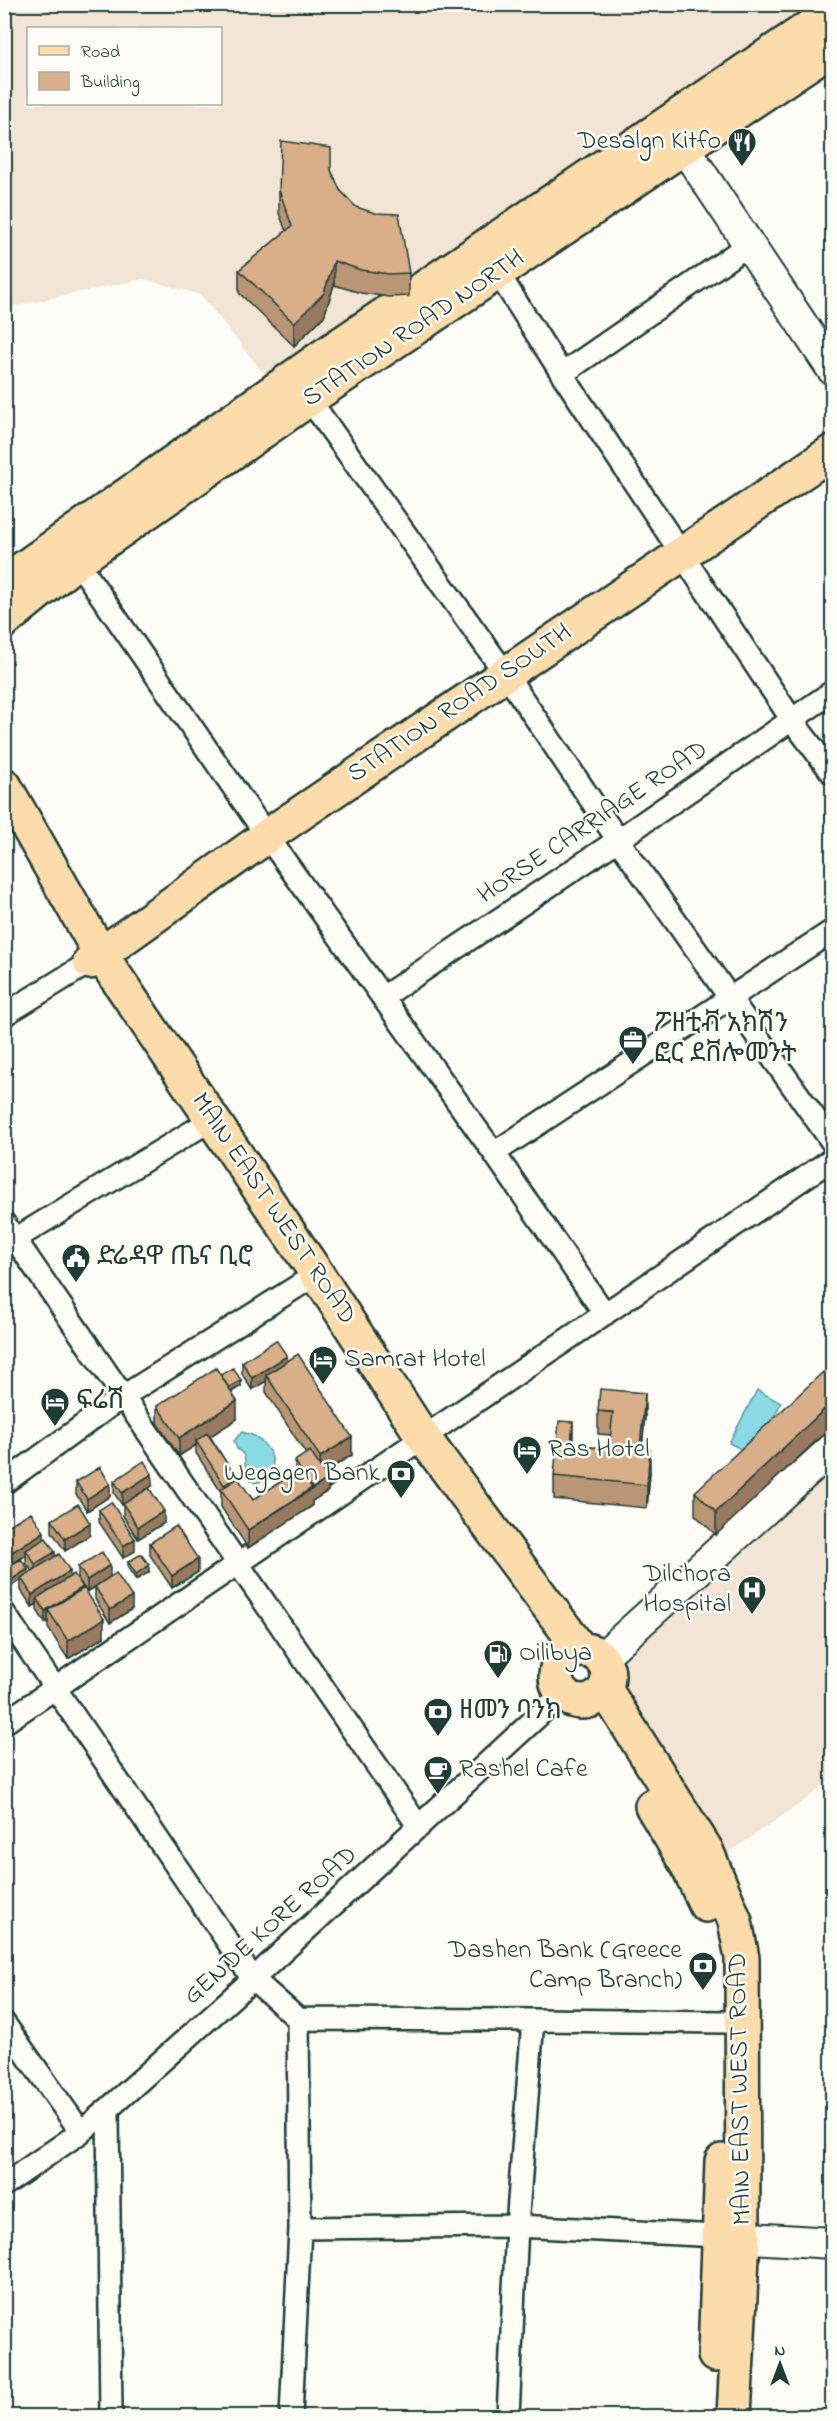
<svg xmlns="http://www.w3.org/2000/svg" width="837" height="2421" viewBox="0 0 837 2421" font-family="'Indie Flower','Noto Sans Ethiopic',sans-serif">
  <rect width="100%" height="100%" fill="#fdfcf7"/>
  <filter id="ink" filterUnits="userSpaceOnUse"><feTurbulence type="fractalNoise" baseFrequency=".0167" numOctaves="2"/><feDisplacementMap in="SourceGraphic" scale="12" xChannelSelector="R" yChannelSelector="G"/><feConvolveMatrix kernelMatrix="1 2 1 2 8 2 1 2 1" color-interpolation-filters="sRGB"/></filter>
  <g filter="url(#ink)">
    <path fill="#f2e5d6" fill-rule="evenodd" d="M 5,5 L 832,5 L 832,51 L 297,415 L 201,295 L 143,279 L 5,308 ZM 28,28 L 220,28 L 220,104 L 28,104 Z
      M 832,1463 L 832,1778 L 808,1798 L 721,1858 L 621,1686 L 625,1678 L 624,1653 Z"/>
    <path fill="#89dae3" stroke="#5f9b9d" stroke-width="1.5" d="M 757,1390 L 781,1403 L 754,1456 L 729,1443 Z
      M 242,1432 C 246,1434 252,1434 256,1437 C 274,1449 283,1477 255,1483 C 237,1470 253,1458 237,1449 L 234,1441 Z"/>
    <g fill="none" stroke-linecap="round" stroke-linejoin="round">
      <g stroke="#1f3d34" stroke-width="26">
        <path id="street" d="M 491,262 L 562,374 L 792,720 L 832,773
          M 562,374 L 748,245
          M 309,399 L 505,673 L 618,840 L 832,1142
          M 70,551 L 267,836 L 494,1153
          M 383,997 L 618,840 L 832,692
          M 4,1015 L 90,962
          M 4,1223 L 419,1827
          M 5,1245 L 203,1125
          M 605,1314 L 494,1153 L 832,931
          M 4,1483 L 122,1397 L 317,1274
          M 4,1613 L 253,1979 L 298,2019 L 300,2228 L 291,2416
          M 4,1723 L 832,1159
          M 298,2019 L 533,2020
          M 4,2023 L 81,2132
          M 108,2109 L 111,2416
          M 4,2185 L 81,2132 L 108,2109 L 253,1979 L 563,1693
          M 300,2228 L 517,2226 L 719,2236
          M 508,2416 L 517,2226 L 533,2020 L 727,2022 L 743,2019"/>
      </g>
      <g stroke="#1f3d34" stroke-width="34">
        <path id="secondary" d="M 683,146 L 832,369
          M 601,1658 L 832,1449
          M 719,2236 L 832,2243"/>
      </g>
      <g stroke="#1f3d34" stroke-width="38">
        <path id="primary" d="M 4,582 L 319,359 L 832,12
          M 4,621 L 77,561 L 309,399 L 832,48
          M 4,785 L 101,955 L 317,1274 L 423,1437 L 581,1650
          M 90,962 L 267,836 L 832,452
          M556 1676a26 26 0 1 1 52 0a26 26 0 1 1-52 0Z
          M 605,1689 L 706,1850 L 735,1921 L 742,1958 L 743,2237 L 734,2416
          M 652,1806 L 689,1868 L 706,1905
          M 715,2355 L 722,2161"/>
      </g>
      <use href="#street" stroke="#fdfcf7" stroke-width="21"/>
      <use href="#secondary" stroke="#fdfcf7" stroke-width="30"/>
      <use href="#primary" stroke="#fddcac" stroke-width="33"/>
    </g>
    <path fill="#ba9676" stroke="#1f3d34" stroke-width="1.5" fill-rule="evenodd" d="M 331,170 L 340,190 L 409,273 L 409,296 L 389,297 L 361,293 L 334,285 L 324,316 L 294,346 L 239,293 L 239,270 L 286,231 L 279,213 L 279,190 Z
      M 287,1361 L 352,1455 L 324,1473 L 328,1491 L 312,1501 L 312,1506 L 248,1548 L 221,1507 L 221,1492 L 196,1453 L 196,1445 L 179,1456 L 157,1423 L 157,1406 L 221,1375 L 241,1386 L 232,1392 L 237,1419 L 210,1436 L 236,1479 L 253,1500 L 295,1472 L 295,1461 L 306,1454 L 266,1392 L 266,1381 L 252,1390 L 242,1374 L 242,1362 Z
      M 832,1381 L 716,1535 L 695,1515 L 695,1492 Z
      M 598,1411 L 645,1416 L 642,1448 L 650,1472 L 647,1508 L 554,1499 L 554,1476 L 573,1445 L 609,1449 L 611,1435 L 598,1434 Z
      M 114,1481 L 152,1486 L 149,1488 L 164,1523 L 138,1539 L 123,1516 L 123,1504 L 122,1505 L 114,1493 Z
      M 76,1482 L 110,1496 L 87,1511 L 76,1494 Z
      M 99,1510 L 135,1551 L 123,1558 L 99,1522 Z
      M 52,1520 L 90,1535 L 65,1551 L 52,1532 Z
      M 4,1528 L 44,1539 L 55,1557 L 70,1577 L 83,1589 L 84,1588 L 78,1579 L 78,1567 L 110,1577 L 132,1609 L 110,1623 L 95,1599 L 95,1587 L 87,1592 L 104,1637 L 68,1659 L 48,1628 L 48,1621 L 45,1623 L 37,1610 L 37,1604 L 32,1607 L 21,1590 L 21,1580 L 8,1588 L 4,1582 L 4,1569 L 7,1567 L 4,1563 ZM 26,1555 L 26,1563 L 32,1571 L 28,1574 L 21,1559 Z
      M 150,1543 L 198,1572 L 172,1588 L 150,1555 Z
      M 128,1562 L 149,1572 L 136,1580 L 128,1568 Z"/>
    <path fill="#977a60" stroke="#1f3d34" stroke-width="1.5" d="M 334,261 L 334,285 L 324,316 L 294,346 L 294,323 Z
      M 287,1356 L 287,1368 L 266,1375 L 266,1381 L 252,1390 L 252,1378 Z
      M 241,1380 L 241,1386 L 228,1394 L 228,1388 Z
      M 645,1393 L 645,1416 L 640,1472 L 640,1448 Z
      M 237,1401 L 237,1419 L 198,1444 L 196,1441 L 196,1445 L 179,1456 L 179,1438 Z
      M 832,1402 L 832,1426 L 716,1535 L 716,1512 Z
      M 573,1422 L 573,1445 L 571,1445 Z
      M 352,1437 L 352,1455 L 320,1475 L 320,1457 Z
      M 650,1449 L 650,1472 L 647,1508 L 647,1485 Z
      M 152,1474 L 152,1486 L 122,1505 L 122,1493 Z
      M 328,1479 L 328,1491 L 312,1501 L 312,1506 L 248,1548 L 248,1530 Z
      M 110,1484 L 110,1496 L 87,1511 L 87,1499 Z
      M 164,1511 L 164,1523 L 138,1539 L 138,1527 Z
      M 90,1523 L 90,1535 L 65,1551 L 65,1539 Z
      M 44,1532 L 44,1544 L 26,1550 L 26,1555 L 7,1567 L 7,1555 Z
      M 135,1539 L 135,1551 L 123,1558 L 123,1546 Z
      M 55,1552 L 55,1564 L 35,1576 L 35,1564 Z
      M 198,1559 L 198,1572 L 172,1588 L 172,1576 Z
      M 110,1565 L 110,1577 L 87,1592 L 87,1580 Z
      M 149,1565 L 149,1572 L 136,1580 L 136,1574 Z
      M 28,1569 L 28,1576 L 8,1588 L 8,1582 Z
      M 70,1571 L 70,1583 L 37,1598 L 37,1604 L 32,1607 L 32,1595 Z
      M 83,1587 L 83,1599 L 48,1610 L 48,1621 L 45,1623 L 45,1611 Z
      M 132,1597 L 132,1609 L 110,1623 L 110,1610 Z
      M 104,1619 L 104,1637 L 68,1659 L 68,1641 Z"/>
    <path fill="#d8af89" stroke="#1f3d34" stroke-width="1.5" d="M 281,141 L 331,148 L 331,170 L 340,190 L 356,207 L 375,213 L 399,214 L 409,273 L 389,274 L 361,270 L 334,261 L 324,293 L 294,323 L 239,270 L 292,226 L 279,190 Z
      M 276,1340 L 287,1356 L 252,1378 L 242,1362 Z
      M 298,1354 L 352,1437 L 320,1457 L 266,1375 Z
      M 216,1368 L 237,1401 L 179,1438 L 157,1406 Z
      M 233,1368 L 241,1380 L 229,1388 L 221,1375 Z
      M 823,1372 L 832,1381 L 832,1402 L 716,1512 L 695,1492 Z
      M 600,1389 L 645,1393 L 640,1448 L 650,1449 L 647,1485 L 554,1476 L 559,1421 L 573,1422 L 571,1445 L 609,1449 L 613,1412 L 598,1411 Z
      M 207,1433 L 236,1477 L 224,1485 L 196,1441 Z
      M 310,1451 L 328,1479 L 312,1489 L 295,1461 Z
      M 144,1461 L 152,1474 L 122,1493 L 114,1481 Z
      M 100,1467 L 110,1484 L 87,1499 L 76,1482 Z
      M 300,1469 L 312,1488 L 248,1530 L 221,1489 L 238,1478 L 253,1500 Z
      M 149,1488 L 164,1511 L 138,1527 L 123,1504 Z
      M 111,1502 L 135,1539 L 123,1546 L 99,1510 Z
      M 78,1504 L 90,1523 L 65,1539 L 52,1520 Z
      M 31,1512 L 44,1532 L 7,1555 L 4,1551 L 4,1528 Z
      M 176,1526 L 198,1559 L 172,1576 L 150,1543 Z
      M 46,1538 L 55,1552 L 35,1564 L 26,1550 Z
      M 102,1552 L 110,1565 L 87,1580 L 78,1567 Z
      M 59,1554 L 70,1571 L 32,1595 L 21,1578 Z
      M 141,1554 L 149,1565 L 136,1574 L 128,1562 Z
      M 21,1559 L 28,1569 L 8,1582 L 4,1576 L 4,1569 Z
      M 116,1573 L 132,1597 L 110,1610 L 95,1587 Z
      M 74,1574 L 83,1587 L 45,1611 L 37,1598 Z
      M 84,1588 L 104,1619 L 68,1641 L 48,1610 Z"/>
  </g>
  <defs>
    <g id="restaurant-pin" transform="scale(1.5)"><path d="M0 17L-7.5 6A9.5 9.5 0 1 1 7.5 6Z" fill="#1f3d34" stroke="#fdfcf7"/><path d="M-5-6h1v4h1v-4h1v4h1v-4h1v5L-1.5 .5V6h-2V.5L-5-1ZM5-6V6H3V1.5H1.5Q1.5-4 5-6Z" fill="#fff"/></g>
    <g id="office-pin" transform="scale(1.5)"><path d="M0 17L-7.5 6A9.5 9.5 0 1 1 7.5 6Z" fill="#1f3d34" stroke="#fdfcf7"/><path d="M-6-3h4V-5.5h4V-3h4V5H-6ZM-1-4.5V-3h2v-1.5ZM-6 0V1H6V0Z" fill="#fff"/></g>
    <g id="civic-pin" transform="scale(1.5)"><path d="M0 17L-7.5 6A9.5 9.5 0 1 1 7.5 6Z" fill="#1f3d34" stroke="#fdfcf7"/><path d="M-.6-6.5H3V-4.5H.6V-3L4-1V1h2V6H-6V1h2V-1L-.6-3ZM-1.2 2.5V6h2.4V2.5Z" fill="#fff"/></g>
    <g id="hotel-pin" transform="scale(1.5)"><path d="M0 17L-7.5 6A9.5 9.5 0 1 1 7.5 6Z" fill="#1f3d34" stroke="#fdfcf7"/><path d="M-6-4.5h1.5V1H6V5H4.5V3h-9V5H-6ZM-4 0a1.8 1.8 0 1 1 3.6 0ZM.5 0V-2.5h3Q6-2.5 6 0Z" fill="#fff"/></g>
    <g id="bank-pin" transform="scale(1.5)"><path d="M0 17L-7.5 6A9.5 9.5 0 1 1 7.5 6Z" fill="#1f3d34" stroke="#fdfcf7"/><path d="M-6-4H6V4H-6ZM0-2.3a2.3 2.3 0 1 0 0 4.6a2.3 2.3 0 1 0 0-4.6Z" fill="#fff"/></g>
    <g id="hospital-pin" transform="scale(1.5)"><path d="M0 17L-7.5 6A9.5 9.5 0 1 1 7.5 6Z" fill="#1f3d34" stroke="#fdfcf7"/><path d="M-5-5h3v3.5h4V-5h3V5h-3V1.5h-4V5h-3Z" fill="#fff"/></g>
    <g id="fuel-pin" transform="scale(1.5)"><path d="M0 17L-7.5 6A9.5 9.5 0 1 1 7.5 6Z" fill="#1f3d34" stroke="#fdfcf7"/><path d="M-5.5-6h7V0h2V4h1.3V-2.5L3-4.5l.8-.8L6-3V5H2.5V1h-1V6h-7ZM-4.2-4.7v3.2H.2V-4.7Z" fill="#fff"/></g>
    <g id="cafe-pin" transform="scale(1.5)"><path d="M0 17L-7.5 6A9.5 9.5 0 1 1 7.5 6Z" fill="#1f3d34" stroke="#fdfcf7"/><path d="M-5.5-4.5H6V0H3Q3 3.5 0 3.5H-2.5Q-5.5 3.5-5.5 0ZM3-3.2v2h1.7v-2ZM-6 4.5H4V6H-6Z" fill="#fff"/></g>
  </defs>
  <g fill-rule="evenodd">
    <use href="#restaurant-pin" x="742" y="142"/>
    <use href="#office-pin" x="633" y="1040"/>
    <use href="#civic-pin" x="76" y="1258"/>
    <use href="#hotel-pin" x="323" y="1360"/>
    <use href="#hotel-pin" x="55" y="1402"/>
    <use href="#hotel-pin" x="527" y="1450"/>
    <use href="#bank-pin" x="401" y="1474"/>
    <use href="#hospital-pin" x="752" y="1590"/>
    <use href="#fuel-pin" x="498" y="1654"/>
    <use href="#bank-pin" x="438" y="1712"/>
    <use href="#cafe-pin" x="438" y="1770"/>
    <use href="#bank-pin" x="703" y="1966"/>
  </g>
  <g text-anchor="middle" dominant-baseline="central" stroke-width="5" stroke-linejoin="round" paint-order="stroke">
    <g font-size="26" fill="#1f3d34" stroke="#fdfcf7" text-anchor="start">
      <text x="721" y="142" text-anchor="end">Desalgn Kitfo</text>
      <text x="654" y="1025">ፖዘቲቭ አክሽን<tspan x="654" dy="30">ፎር ደቨሎመንት</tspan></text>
      <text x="97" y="1258">ድሬዳዋ ጤና ቢሮ</text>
      <text x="344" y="1360">Samrat Hotel</text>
      <text x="76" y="1402">ፍሬሽ</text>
      <text x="548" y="1450">Ras Hotel</text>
      <text x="380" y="1474" text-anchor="end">Wegagen Bank</text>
      <text x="731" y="1575" text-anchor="end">Dilchora<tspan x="731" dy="30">Hospital</tspan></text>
      <text x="519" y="1654">Oilibya</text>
      <text x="459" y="1712">ዘመን ባንክ</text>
      <text x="459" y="1770">Rashel Cafe</text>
      <text x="682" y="1951" text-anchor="end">Dashen Bank (Greece<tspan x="682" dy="30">Camp Branch)</tspan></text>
    </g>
    <g font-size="26" fill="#1f3d34" stroke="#fdfcf7">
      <text transform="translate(414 329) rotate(-34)">STATION ROAD NORTH</text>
      <text transform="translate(460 704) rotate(-34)">STATION ROAD SOUTH</text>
      <text transform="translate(593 823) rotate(-34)">HORSE CARRIAGE ROAD</text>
      <text transform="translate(273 1209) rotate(56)">MAIN EAST WEST ROAD</text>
      <text transform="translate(271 1926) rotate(-42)">GENDE KORE ROAD</text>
      <text transform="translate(741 2089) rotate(-91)">MAIN EAST WEST ROAD</text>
    </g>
  </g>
  <rect width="837" height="2421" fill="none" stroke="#fdfcf7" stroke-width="24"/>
  <rect x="12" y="12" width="813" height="2397" fill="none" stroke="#1f3d34" stroke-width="2" filter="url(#ink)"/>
  <rect x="27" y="27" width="195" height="78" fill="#fdfcf7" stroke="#a4b0a9" stroke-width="1.5"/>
  <rect x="39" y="46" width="30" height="9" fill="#fddcac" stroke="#a4b0a9" stroke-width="1.5"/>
  <text x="81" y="57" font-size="18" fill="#1f3d34">Road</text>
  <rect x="39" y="72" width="30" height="18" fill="#d8af89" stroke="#a4b0a9" stroke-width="1.5"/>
  <text x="81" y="87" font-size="18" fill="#1f3d34">Building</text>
  <g transform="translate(780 2364)" stroke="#fdfcf7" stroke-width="4.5" paint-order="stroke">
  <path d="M0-4.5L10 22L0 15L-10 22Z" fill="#1f3d34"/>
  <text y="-9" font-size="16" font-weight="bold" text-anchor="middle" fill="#1f3d34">N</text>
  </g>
</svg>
